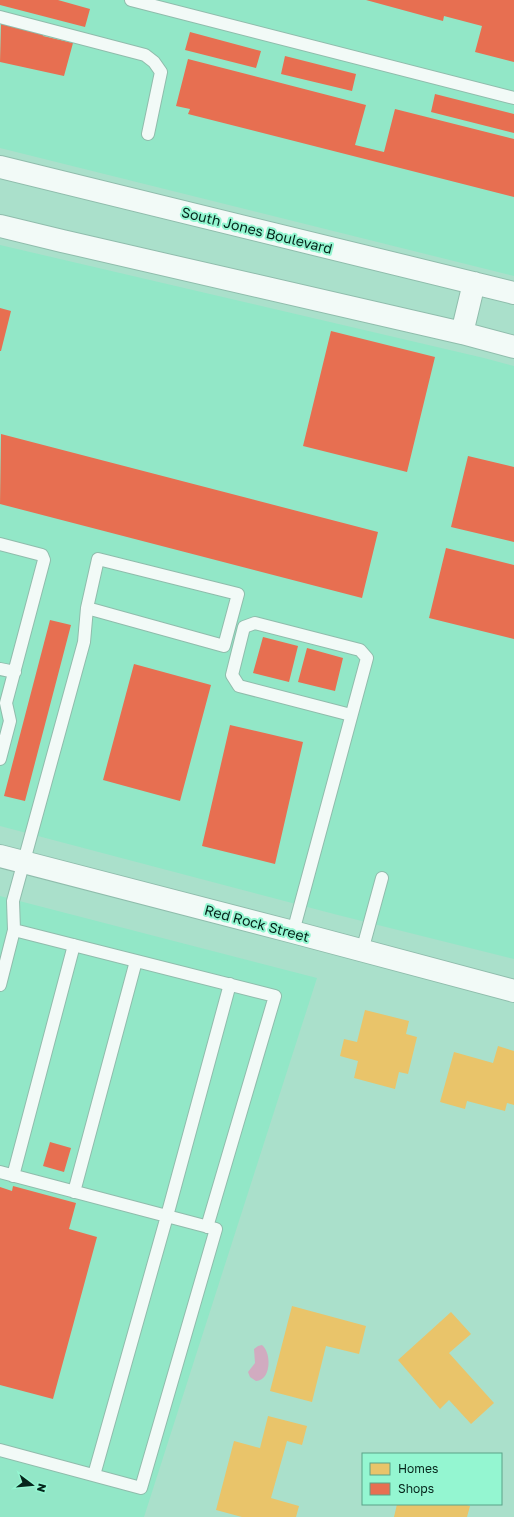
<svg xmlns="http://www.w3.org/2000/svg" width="514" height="1517" viewBox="0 0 514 1517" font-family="'Golos Text',sans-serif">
  <rect width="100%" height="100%" fill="#aae0cb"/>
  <path fill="#92e7c7" d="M 0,0 L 514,0 L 514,276 L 0,148 Z
    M 0,245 L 484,358 L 514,366 L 514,959 L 334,914 L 0,826 Z
    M 0,896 L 317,978 L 144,1517 L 0,1517 Z"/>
  <path fill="#d1abc0" d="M 262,1345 C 272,1353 271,1381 256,1381 L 250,1377 L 248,1372 L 255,1363 L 254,1349 L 258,1346 Z"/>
  <path fill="#e9c46a" d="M 365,1010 L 409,1021 L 406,1034 L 417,1037 L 408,1074 L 399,1072 L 395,1089 L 354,1078 L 358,1061 L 340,1056 L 344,1039 L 357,1042 Z
    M 498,1046 L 514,1051 L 514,1105 L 507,1103 L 505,1111 L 467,1101 L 465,1109 L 440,1102 L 454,1052 L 493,1063 Z
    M 292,1306 L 366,1326 L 359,1354 L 326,1346 L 312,1402 L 270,1391 Z
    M 451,1312 L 471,1334 L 449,1353 L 494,1403 L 471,1424 L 449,1400 L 440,1409 L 398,1360 Z
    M 268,1416 L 307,1426 L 302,1445 L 287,1441 L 271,1498 L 299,1506 L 296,1517 L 242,1517 L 216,1510 L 234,1441 L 260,1448 Z
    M 397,1504 L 463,1504 L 470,1506 L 467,1517 L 394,1517 Z"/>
  <path fill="#e76f51" d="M 0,0 L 58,0 L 90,9 L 85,27 L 0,5 Z
    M 366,0 L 514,0 L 514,62 L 475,52 L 482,26 L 444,16 L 443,21 Z
    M 1,23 L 44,32 L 43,36 L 73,43 L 64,76 L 0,62 Z
    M 190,32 L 261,51 L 256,68 L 185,50 Z
    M 285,56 L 356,74 L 352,91 L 281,74 Z
    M 188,59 L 366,105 L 355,145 L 384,152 L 395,109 L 514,139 L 514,197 L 188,114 L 190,109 L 176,106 Z
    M 435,94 L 514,114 L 514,133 L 431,112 Z
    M 0,308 L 11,311 L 1,351 L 0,351 Z
    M 331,331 L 435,357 L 407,472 L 303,446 Z
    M 1,434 L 378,532 L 362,598 L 0,504 Z
    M 468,456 L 514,467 L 514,542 L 451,527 Z
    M 446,548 L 514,565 L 514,639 L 429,618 Z
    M 50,620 L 71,625 L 25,801 L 4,796 Z
    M 263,637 L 298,646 L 289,682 L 253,673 Z
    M 307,648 L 343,658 L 335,691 L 298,682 Z
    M 134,664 L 211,685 L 180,801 L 103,780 Z
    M 230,725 L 303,742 L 275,864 L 202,846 Z
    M 50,1142 L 71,1148 L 64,1172 L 43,1166 Z
    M 13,1186 L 76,1203 L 69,1229 L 97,1237 L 53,1399 L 0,1385 L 0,1187 L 12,1191 Z"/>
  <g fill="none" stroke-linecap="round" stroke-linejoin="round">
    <g stroke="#90bcac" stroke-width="14">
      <path id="service" d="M 131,0 L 514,98
        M 0,17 L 145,55 L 154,62 L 161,72 L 148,134
        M 0,544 L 42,555 L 44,560 L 6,703 L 10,721 L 0,759
        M 0,669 L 15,672
        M 14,930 L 275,996 L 207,1227
        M 293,932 L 367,658 L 360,650 L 255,623 L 244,627 L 232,675 L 239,686 L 351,715
        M 362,951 L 382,878
        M 0,985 L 14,930 L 13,901 L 84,642 L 87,608 L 98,559 L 238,594 L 224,646 L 87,608
        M 0,1172 L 216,1229 L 141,1488 L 0,1450
        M 13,1176 L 74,945
        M 74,1192 L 136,961
        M 94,1475 L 167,1216 L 230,984"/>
    </g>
    <g stroke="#90bcac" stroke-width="24">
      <path id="minor" d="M 0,856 L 293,932 L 514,991"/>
    </g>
    <g stroke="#90bcac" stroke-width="24">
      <path id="primary" d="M 0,167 L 514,293
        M 0,226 L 62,241 L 462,333 L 514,347
        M 462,333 L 474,283"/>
    </g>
    <use href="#service" stroke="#f2faf7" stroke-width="12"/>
    <use href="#minor" stroke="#f2faf7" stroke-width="22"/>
    <use href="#primary" stroke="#f2faf7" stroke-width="22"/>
  </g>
  <g text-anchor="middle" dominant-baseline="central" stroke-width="4" stroke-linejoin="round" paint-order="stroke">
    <g font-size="14" fill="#05251b" stroke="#94f6d1">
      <text transform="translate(257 230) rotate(14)">South Jones Boulevard</text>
      <text transform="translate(257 923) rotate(15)">Red Rock Street</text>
    </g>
  </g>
  <rect x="362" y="1453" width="140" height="52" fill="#94f6d1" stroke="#5ba288"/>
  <rect x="370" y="1463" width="20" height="12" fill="#e9c46a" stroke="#5ba288"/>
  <text x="398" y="1473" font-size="12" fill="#05251b">Homes</text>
  <rect x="370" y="1483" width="20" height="12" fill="#e76f51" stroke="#5ba288"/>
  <text x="398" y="1493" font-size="12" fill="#05251b">Shops</text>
  <g transform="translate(32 1485) rotate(106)" stroke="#94f6d1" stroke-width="3" paint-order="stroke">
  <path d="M0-3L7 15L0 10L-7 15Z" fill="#05251b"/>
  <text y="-6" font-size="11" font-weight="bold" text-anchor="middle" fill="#05251b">N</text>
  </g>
</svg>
